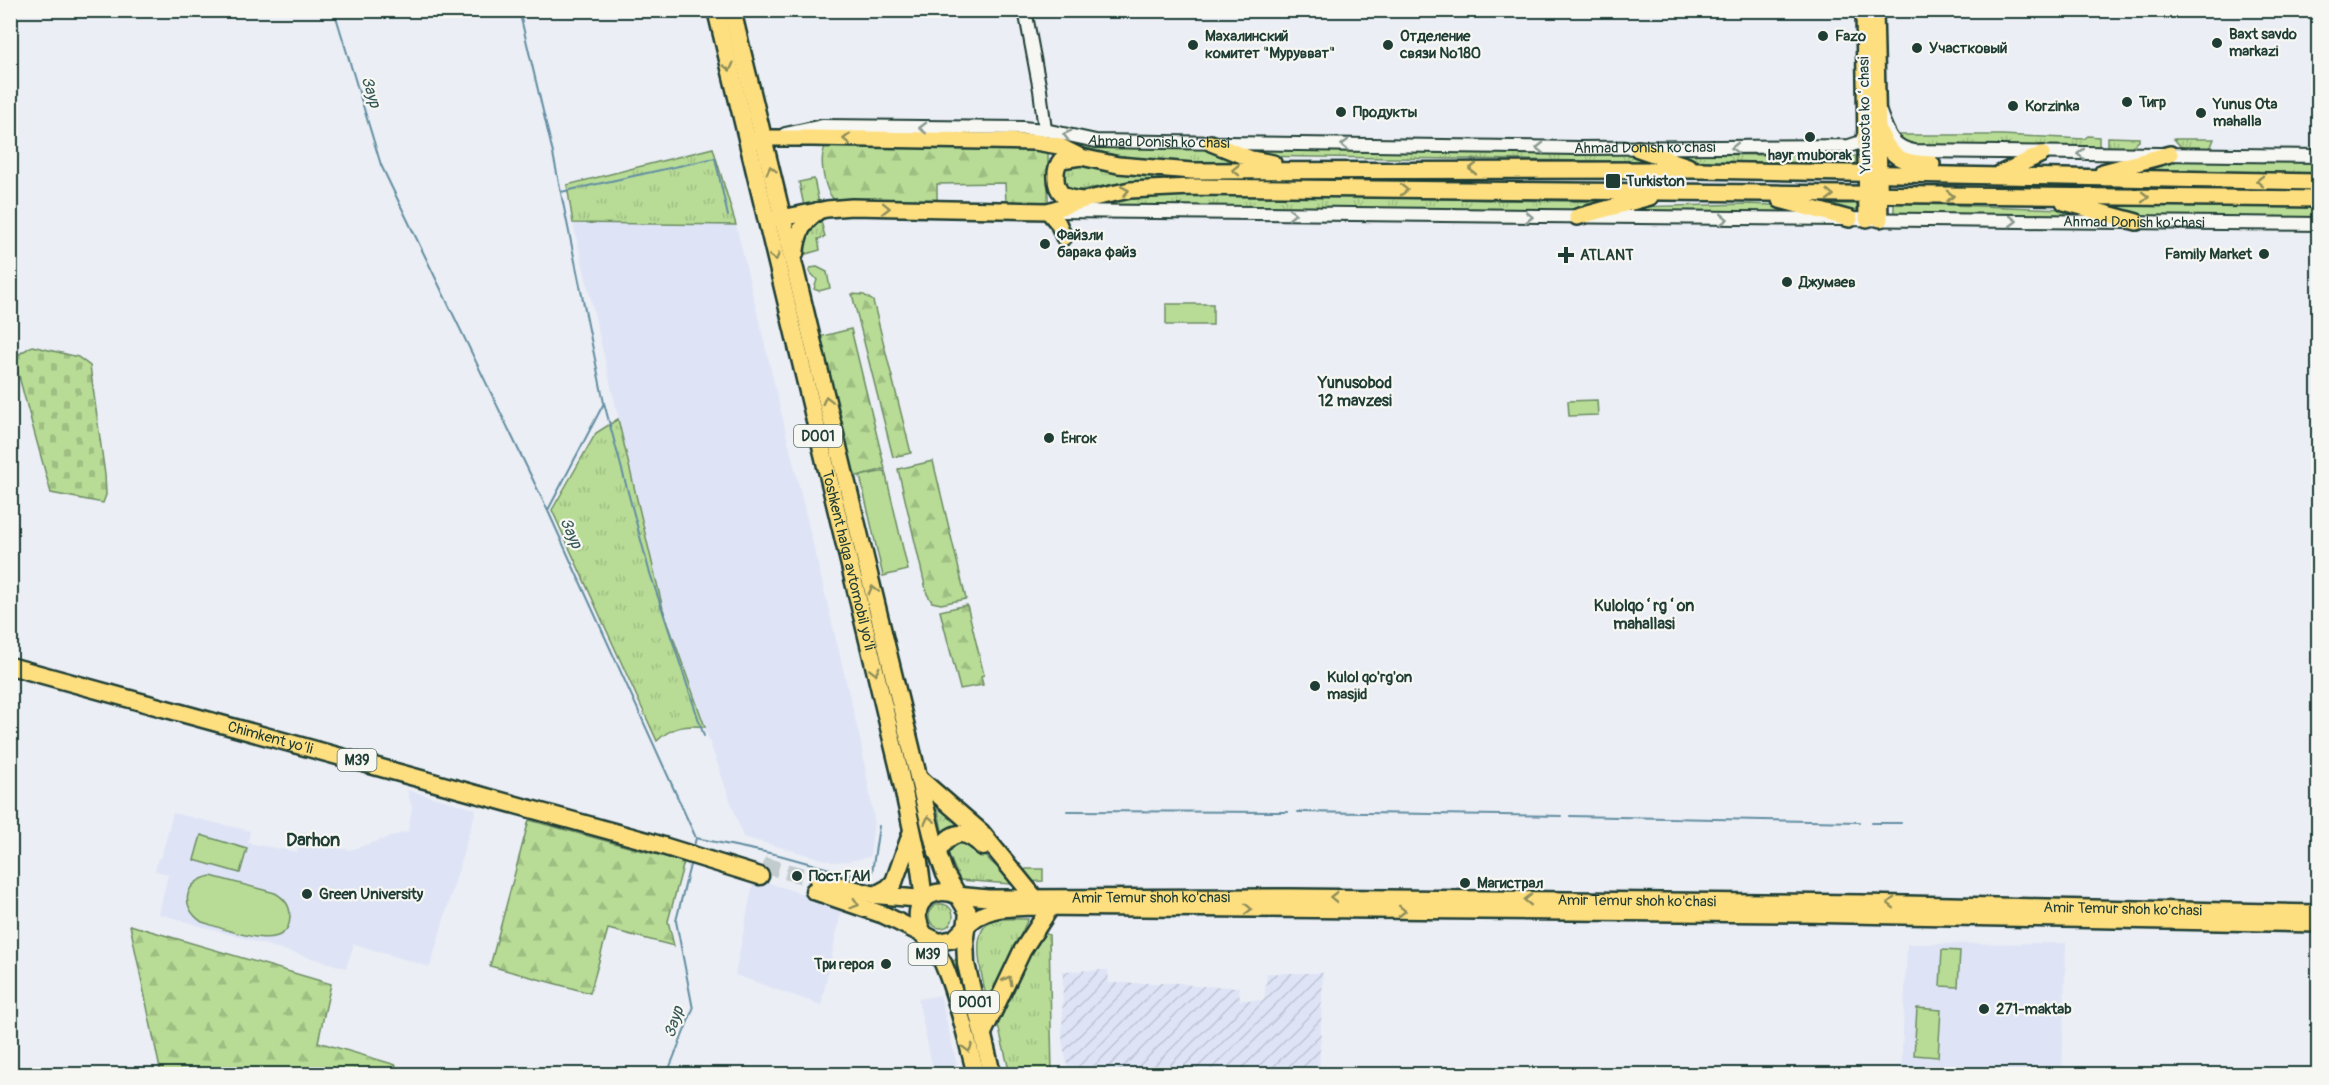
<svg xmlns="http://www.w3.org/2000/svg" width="2329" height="1085" viewBox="0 0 2329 1085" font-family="Pangolin,sans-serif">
  <defs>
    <pattern id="industrial-furrows" width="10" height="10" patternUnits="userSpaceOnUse" patternTransform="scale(1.5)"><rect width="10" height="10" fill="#dee4f6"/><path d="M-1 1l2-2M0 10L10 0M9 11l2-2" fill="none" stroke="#bec4d4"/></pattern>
    <pattern id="grass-tufts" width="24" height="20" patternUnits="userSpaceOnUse" patternTransform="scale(1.5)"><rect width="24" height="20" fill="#b8dc96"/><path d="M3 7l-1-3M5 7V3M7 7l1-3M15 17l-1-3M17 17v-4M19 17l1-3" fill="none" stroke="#9ebe82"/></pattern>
    <pattern id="forest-firs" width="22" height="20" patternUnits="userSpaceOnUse" patternTransform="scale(1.5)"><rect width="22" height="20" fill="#b8dc96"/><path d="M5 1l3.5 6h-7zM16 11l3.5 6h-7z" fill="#9ebe82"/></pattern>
    <pattern id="cemetery-stones" width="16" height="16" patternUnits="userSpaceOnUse" patternTransform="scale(1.5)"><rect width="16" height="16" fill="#b8dc96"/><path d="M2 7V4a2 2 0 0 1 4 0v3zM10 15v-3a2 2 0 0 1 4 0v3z" fill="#9ebe82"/></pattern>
  </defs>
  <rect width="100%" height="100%" fill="#ebeef4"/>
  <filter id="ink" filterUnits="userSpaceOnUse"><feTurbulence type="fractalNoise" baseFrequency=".0167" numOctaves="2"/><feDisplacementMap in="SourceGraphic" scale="12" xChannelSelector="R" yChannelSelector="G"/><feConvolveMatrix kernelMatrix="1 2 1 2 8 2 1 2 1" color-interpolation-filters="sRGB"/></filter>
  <g filter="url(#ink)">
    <path fill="#dee4f6" d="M 573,223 L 736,225 L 861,743 L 874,819 L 870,857 L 848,861 L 833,862 L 743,837 L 663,609 Z
      M 407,790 L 476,809 L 430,967 L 354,944 L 346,968 L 159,914 L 168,874 L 155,871 L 158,858 L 161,858 L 173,813 L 250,831 L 248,843 L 297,852 L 302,832 L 324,835 L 323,845 L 350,850 L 408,831 L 412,808 Z
      M 754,878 L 842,907 L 821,1005 L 735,975 Z
      M 2066,943 L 2062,1074 L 1901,1074 L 1907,944 Z
      M 940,995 L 949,1031 L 959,1074 L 934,1074 L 918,999 Z"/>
    <path fill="url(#industrial-furrows)" d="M 1108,970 L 1109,983 L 1181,983 L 1194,986 L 1239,987 L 1240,1000 L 1264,1000 L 1267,973 L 1323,973 L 1319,1074 L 1069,1074 L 1062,1041 L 1063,971 Z"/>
    <path fill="url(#grass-tufts)" stroke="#6c8c65" stroke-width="1.5" d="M 1895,135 L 2002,135 L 2084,139 L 2088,136 L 2099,137 L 2099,147 L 1910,147 Z
      M 1055,137 L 1208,148 L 1246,164 C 1182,162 1114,163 1055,137 Z
      M 2108,137 L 2139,138 L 2139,141 L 2129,148 L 2108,148 Z
      M 2174,139 L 2214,139 L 2210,149 L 2182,148 Z
      M 713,148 L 736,225 L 573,223 L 567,185 Z
      M 1237,148 L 1634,154 L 1660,162 L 1254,156 Z
      M 1683,154 L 1856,156 L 1856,163 L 1700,162 Z
      M 2181,159 L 2318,159 L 2318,173 L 2127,171 Z
      M 1068,161 L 1158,176 L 1159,179 L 1114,184 L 1071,192 L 1064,187 L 1061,168 Z
      M 814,179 L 819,203 L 804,206 L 799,182 Z
      M 2084,184 L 2318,188 L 2318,192 L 2154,189 L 1961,191 Z
      M 1160,194 L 1619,202 L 1576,213 L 1089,208 L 1087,205 Z
      M 1894,203 L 2063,209 L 2099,216 L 1894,216 Z
      M 1749,204 L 1792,206 L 1818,215 L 1604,214 L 1635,207 Z
      M 1810,204 L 1857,204 L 1856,214 Z
      M 2099,204 L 2318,205 L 2318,220 L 2146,217 L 2111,210 Z
      M 820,217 L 825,237 L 818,239 L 820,250 L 806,254 L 804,236 Z
      M 817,267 L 827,272 L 830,288 L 819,291 L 814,289 L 817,280 L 809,271 L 810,268 Z
      M 618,419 L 663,609 L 705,727 C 686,724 671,727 657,741 L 552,510 L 596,433 Z
      M 937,804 L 965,824 L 943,836 Z
      M 958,841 L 974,843 L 991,862 L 1014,879 L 1011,884 L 960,880 L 947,851 Z
      M 1026,869 L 1043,869 L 1043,881 L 1026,882 L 1023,872 Z
      M929 916a12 12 0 1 1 24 0a12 12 0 1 1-24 0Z
      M 1028,919 L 988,1006 C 985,986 965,927 995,920 C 1005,918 1018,919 1028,919 Z
      M 1039,931 L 1049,935 L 1052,1074 L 1010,1074 L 998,1025 Z
      M 957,959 L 986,1074 L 981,1074 L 953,961 Z"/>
    <path fill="url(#forest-firs)" stroke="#6c8c65" stroke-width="1.5" d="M 826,145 L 1048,149 L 1048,203 L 1006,203 L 1005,183 L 937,184 L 937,203 L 837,202 C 824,193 818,159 826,145 Z
      M 852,294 L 864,295 L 873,301 L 911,453 L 893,457 Z
      M 851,329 L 885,469 L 853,477 L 819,337 Z
      M 933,461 L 966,599 L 941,604 L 932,602 L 927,594 L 898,469 Z
      M 967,605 L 984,675 L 981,676 L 983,685 L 960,689 L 940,611 Z
      M 529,820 L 684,862 L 668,921 L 674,946 L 608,929 L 590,993 L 490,966 Z
      M 130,925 L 331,984 L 318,1042 L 396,1065 L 394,1074 L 161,1074 Z"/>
    <path fill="url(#cemetery-stones)" stroke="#6c8c65" stroke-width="1.5" d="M 32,346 L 78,357 L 90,366 L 105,475 L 106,495 L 103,503 L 51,493 L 18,373 L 16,356 Z"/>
    <path fill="#b8dc96" stroke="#6c8c65" stroke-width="1.5" d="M 1166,304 L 1213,304 L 1213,325 L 1166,325 Z
      M 1597,400 L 1598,415 L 1569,416 L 1568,401 Z
      M 885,471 L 908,570 L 883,576 L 860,476 Z
      M 201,835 L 247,849 L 240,873 L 194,860 Z
      M 211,876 L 275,893 C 284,898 290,905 290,915 C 291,958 223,928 202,922 C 179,907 184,881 211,876 Z
      M 1942,950 L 1960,951 L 1958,987 L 1940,986 Z
      M 1917,1008 L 1941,1010 L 1938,1057 L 1914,1055 Z"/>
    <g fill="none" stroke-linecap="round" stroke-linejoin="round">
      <path stroke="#638ea3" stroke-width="2" d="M 334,10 L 381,165 L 548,511 L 696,838 L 693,850
        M 519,10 L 552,149 L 604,403 L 548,510
        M 561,192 L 715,158 L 728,216
        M 604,403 L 649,570 L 704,736
        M 1067,811 L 1288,812
        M 1298,812 L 1561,816
        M 1570,816 L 1859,822
        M 1872,823 L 1901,823
        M 696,838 L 779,855 L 851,875 L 872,872 L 879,826
        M 667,1074 L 693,1009 L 676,921 L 691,861"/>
      <path stroke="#c2cbce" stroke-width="16" stroke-dasharray="16 8" stroke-linecap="butt" d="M 763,865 L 818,880"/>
      <g stroke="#1f3d34" stroke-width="16">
        <g id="minor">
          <path d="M 1025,10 L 1040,90 L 1045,130"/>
          <path d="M 1880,112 C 1887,131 1891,147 1914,151 L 2318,156"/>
          <path id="s1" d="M 785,134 L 822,126 L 1022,128 L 1045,130 L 1096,141 L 1578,148 L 1849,146 L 1861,142 L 1866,130"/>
          <path id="s2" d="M 1057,211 L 2318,224"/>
        </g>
      </g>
      <g stroke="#1f3d34" stroke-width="20">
        <g id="major">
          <path d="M 1864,10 L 1867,219"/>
          <path d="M 1875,10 L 1880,219"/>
          <path d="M 1880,133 C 1892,160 1904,163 1932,164"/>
          <path d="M 753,140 L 763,138 L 812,138 L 1035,142 L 1059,146 L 1081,157 L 1118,165 L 1192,171 L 1699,170 L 2318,182"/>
          <path d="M 1211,143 L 1251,159 L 1273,163"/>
          <path d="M 1638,149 L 1688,166"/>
          <path d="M 1081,157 L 1061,160 C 1054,168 1054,186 1062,194 C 1067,198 1076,199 1082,200"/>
          <path d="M 2103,172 L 2170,154"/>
          <path d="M 1999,174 L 2042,154"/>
          <path d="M 1780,200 L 1850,219"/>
          <path d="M 2064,202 L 2137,222"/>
          <path d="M 1048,211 L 1058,223 L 1064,237"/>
          <path d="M 1577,217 L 1650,197"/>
          <path d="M 771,220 L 827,209 L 852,207 L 1048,211 L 1084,200 L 1130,190 L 1191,187 L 2318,199"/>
          <path id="s3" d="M 956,895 L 988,898 L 1291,897 L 1861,903 L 2318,913"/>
          <path d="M 965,928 C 983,907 1007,908 1033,907 L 1799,914 L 2318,924"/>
        </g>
      </g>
      <g stroke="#1f3d34" stroke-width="21">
        <g id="highway">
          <path id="s4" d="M 716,10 L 899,769 L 919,862 L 924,899"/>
          <path d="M 732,10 L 934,842 L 945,874 L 968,912 L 965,937 L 966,964 L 992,1074"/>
          <path d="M 795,254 C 797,234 802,222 818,211"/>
          <path id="s5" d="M 10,666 L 647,841 L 760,876"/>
          <path d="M 920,779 L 981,832 L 1034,897"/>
          <path d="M 937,853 C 951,830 964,828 983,847"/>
          <path d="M 818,880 L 875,895 L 924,899"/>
          <path d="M 814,891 L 884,915 L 939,942 L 954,939 L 965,928"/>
          <path d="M 875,895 L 888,888 L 894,882 L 912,831"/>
          <path d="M 956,895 C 938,887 915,897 918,919 C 920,935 936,949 943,963 C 958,998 966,1038 976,1074"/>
          <path d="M 983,1033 L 1022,951 L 1050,908"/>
        </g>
      </g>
      <use href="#minor" stroke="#f6f6f2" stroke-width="12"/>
      <use href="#major" stroke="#fedf80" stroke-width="15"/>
      <use href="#highway" stroke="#fedf80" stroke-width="16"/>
    </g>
    <defs><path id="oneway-chevron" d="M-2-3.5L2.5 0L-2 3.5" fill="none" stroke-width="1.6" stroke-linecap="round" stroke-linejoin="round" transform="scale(1.5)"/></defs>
    <g stroke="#8e8e5a">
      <use href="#oneway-chevron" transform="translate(729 67) rotate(76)"/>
      <use href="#oneway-chevron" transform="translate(847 139) rotate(-179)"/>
      <use href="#oneway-chevron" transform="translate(1473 169) rotate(-180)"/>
      <use href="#oneway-chevron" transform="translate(771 170) rotate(-104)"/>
      <use href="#oneway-chevron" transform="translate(1236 170) rotate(179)"/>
      <use href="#oneway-chevron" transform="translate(2260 181) rotate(-179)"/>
      <use href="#oneway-chevron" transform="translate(1404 190) rotate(1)"/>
      <use href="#oneway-chevron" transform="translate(1125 191) rotate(-10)"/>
      <use href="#oneway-chevron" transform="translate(1830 195) rotate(1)"/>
      <use href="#oneway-chevron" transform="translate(1950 196)"/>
      <use href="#oneway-chevron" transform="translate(2145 197)"/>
      <use href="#oneway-chevron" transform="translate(886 208) rotate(1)"/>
      <use href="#oneway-chevron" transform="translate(775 257) rotate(76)"/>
      <use href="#oneway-chevron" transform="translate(827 400) rotate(-104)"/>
      <use href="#oneway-chevron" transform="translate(873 590) rotate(-104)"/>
      <use href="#oneway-chevron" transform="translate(875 671) rotate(76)"/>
      <use href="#oneway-chevron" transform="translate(929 820) rotate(-103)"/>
      <use href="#oneway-chevron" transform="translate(1334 897) rotate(-179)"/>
      <use href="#oneway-chevron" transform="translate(1528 900) rotate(-179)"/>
      <use href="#oneway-chevron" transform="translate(1891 903) rotate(-179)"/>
      <use href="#oneway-chevron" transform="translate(855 904) rotate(18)"/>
      <use href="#oneway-chevron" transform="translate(1248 909) rotate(1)"/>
      <use href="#oneway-chevron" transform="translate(1402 911) rotate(1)"/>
      <use href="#oneway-chevron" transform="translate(1008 980) rotate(-64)"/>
      <use href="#oneway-chevron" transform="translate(968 1048) rotate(75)"/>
    </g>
    <g stroke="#8a9a93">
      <use href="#oneway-chevron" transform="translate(923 128) rotate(-179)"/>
      <use href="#oneway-chevron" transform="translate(1067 135) rotate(-165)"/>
      <use href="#oneway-chevron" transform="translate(1345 145) rotate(-179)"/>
      <use href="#oneway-chevron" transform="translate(1540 148) rotate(-179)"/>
      <use href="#oneway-chevron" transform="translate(1735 148) rotate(179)"/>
      <use href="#oneway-chevron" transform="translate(2081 154) rotate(-180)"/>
      <use href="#oneway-chevron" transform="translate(1292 214) rotate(1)"/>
      <use href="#oneway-chevron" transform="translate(1529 217) rotate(1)"/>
      <use href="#oneway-chevron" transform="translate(1724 219) rotate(1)"/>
      <use href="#oneway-chevron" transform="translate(2013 221)"/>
    </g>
  </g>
  <g fill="#1f3d34" stroke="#f6f6f2" stroke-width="2">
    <circle cx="1823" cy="36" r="6"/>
    <circle cx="2217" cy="43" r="6"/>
    <circle cx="1193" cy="45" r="6"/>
    <circle cx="1388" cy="45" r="6"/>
    <circle cx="1917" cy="48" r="6"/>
    <circle cx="2127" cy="102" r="6"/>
    <circle cx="2013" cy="106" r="6"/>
    <circle cx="1341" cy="112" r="6"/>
    <circle cx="2201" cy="113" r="6"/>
    <circle cx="1810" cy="137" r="6"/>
    <rect x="1605" y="173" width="16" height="16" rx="3"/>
    <circle cx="1045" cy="244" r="6"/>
    <circle cx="2264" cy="254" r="6"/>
    <path d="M1563 246h6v6h6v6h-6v6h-6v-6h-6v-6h6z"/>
    <circle cx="1787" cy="282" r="6"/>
    <circle cx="1049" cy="438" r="6"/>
    <circle cx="1315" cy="686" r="6"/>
    <circle cx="797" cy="876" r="6"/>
    <circle cx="1465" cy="883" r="6"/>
    <circle cx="307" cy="894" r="6"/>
    <circle cx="886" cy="964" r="6"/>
    <circle cx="1984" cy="1009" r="6"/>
  </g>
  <g text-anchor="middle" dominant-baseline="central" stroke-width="4.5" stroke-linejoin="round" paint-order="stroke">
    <g fill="#f6f6f2" stroke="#60746d" stroke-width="1.5">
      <rect x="794" y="425" width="48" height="22" rx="4.5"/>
      <rect x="337.5" y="749" width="39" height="22" rx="4.5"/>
      <rect x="908.5" y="943" width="39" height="22" rx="4.5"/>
      <rect x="951" y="991" width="48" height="22" rx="4.5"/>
    </g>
    <g font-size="14" font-weight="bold" fill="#1f3d34">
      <text x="818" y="436">D001</text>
      <text x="357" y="760">M39</text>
      <text x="928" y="954">M39</text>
      <text x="975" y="1002">D001</text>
    </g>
    <g font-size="15" font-weight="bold" fill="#1f3d34" stroke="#f6f6f2" text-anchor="start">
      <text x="2229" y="34">Baxt savdo<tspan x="2229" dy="17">markazi</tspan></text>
      <text x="1205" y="36">Махалинский<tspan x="1205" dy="17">комитет "Мурувват"</tspan></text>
      <text x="1400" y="36">Отделение<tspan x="1400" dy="17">связи №180</tspan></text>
      <text x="1835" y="36">Fazo</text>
      <text x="1929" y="48">Участковый</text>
      <text x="2139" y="102">Тигр</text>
      <text x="2213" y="104">Yunus Ota<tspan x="2213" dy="17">mahalla</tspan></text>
      <text x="2025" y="106">Korzinka</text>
      <text x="1353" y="112">Продукты</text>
      <text x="1810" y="155" text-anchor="middle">hayr muborak</text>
      <text x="1626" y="181">Turkiston</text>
      <text x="1057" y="235">Файзли<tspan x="1057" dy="17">барака файз</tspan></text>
      <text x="2252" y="254" text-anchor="end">Family Market</text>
      <text x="1580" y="255">ATLANT</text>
      <text x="1799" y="282">Джумаев</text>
      <text x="1061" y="438">Ёнгок</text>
      <text x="1327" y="677">Kulol qo'rg'on<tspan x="1327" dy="17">masjid</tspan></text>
      <text x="809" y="876">Пост ГАИ</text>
      <text x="1477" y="883">Магистрал</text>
      <text x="319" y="894">Green University</text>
      <text x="874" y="964" text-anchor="end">Три героя</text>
      <text x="1996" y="1009">271-maktab</text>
    </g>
    <g font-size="15" fill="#1f3d34" stroke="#f6f6f2">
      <text transform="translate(1865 115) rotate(-91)">Yunusota koʻchasi</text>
      <text stroke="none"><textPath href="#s1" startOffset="376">Ahmad Donish ko'chasi</textPath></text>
      <text stroke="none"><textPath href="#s1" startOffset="862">Ahmad Donish ko'chasi</textPath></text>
      <text stroke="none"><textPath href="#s2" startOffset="1077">Ahmad Donish ko'chasi</textPath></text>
      <text stroke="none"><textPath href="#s4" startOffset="566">Toshkent halqa avtomobil yo'li</textPath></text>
      <text stroke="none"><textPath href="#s5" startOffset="270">Chimkent yo‘li</textPath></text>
      <text stroke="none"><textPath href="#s3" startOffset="195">Amir Temur shoh ko'chasi</textPath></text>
      <text stroke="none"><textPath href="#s3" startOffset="681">Amir Temur shoh ko'chasi</textPath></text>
      <text stroke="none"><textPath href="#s3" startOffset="1167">Amir Temur shoh ko'chasi</textPath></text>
    </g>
    <g font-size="16" font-style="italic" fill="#365859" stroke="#f6f6f2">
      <text transform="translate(371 92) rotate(73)">Заур</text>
      <text transform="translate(571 533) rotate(66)">Заур</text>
      <text transform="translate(674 1022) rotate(-72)">Заур</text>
    </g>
    <g font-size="16" font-weight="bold" fill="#1f3d34" stroke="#f6f6f2">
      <text x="1355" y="383">Yunusobod<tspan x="1355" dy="18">12 mavzesi</tspan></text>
      <text x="1644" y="606">Kulolqoʻrgʻon<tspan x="1644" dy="18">mahallasi</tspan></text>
    </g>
    <g font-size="18" font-weight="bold" fill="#1f3d34" stroke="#f6f6f2">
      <text x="313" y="840">Darhon</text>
    </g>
  </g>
  <rect width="2329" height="1085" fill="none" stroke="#f6f6f2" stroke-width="36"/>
  <rect x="18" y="18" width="2293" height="1049" fill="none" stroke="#1f3d34" stroke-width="2" filter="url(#ink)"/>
</svg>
